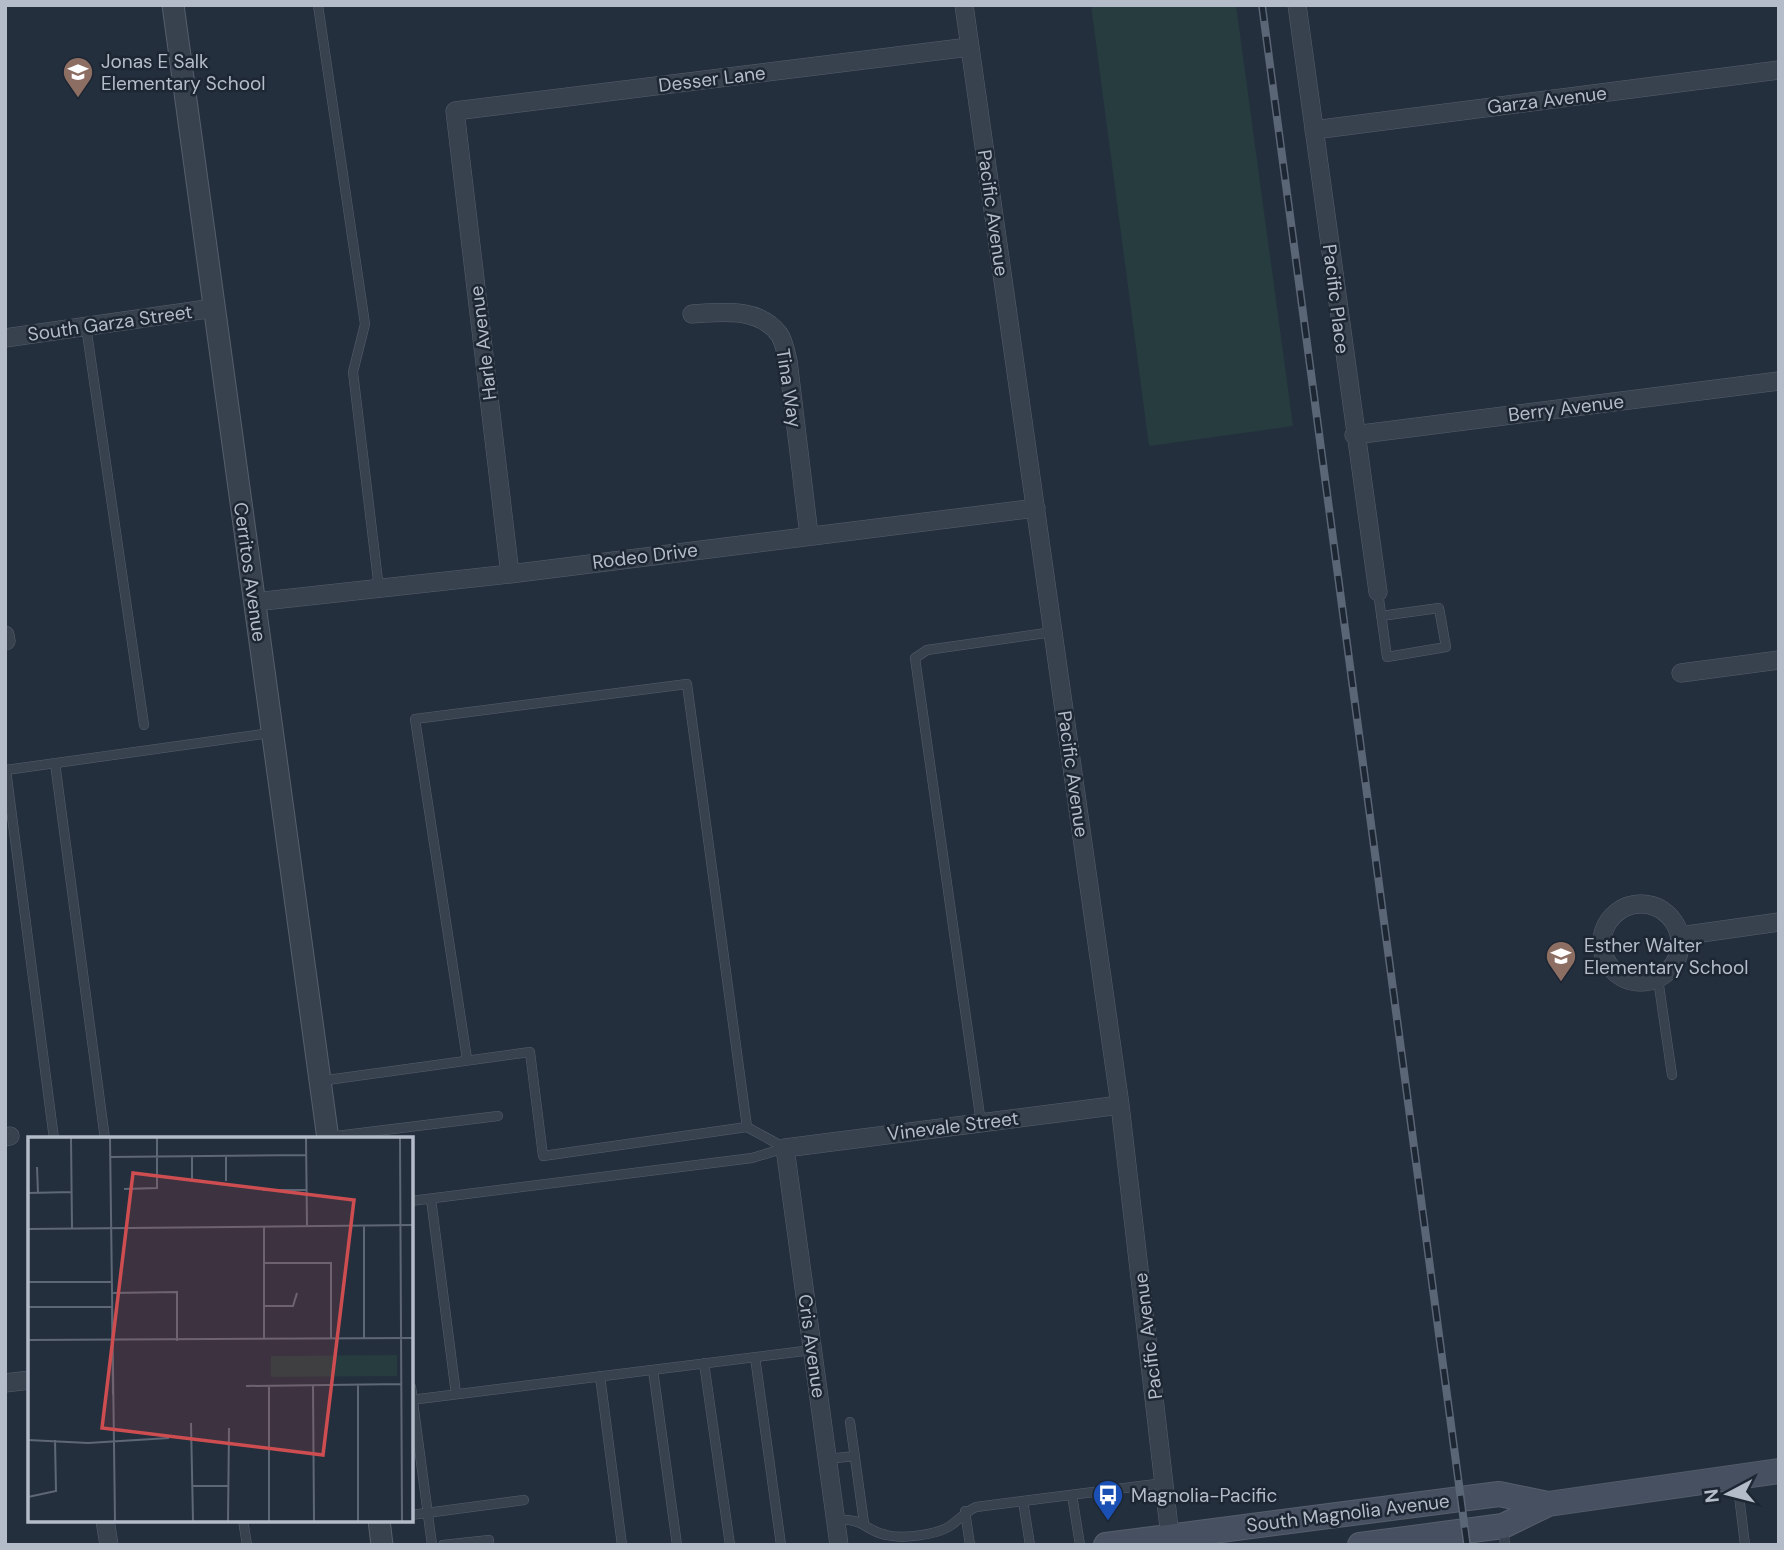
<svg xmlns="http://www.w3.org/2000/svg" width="1784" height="1550" viewBox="0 0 1784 1550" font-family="'DM Sans',sans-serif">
  <rect width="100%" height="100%" fill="#242f3e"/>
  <path fill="#263c3f" d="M 1091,5 L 1236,5 L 1293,426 L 1149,446 Z"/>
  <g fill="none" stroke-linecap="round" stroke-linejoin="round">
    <g stroke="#565f6c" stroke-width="10">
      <path id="service" d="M 318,5 L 365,324 L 353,372 L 379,589
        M 86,326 L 144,725
        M 1378,592 L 1387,657 L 1446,647 L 1439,608 L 1381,616
        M 55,763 L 105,1139
        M 1658,979 L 1672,1075
        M 320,1081 L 530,1052 L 543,1156 L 747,1127 L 687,684 L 415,719 L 467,1059
        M 981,1123 L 915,658 L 927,650 L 1053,632
        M 747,1127 L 785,1148
        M 328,1137 L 498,1116
        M 54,1139 L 6,770 L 270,733
        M 431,1199 L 456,1394
        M 411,1201 L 752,1158 L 785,1148
        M 755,1357 L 781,1545
        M 704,1363 L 730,1545
        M 653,1370 L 677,1545
        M 600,1376 L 622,1545
        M 411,1387 L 432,1545
        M 411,1400 L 812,1350
        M 850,1422 L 864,1523
        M 827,1459 L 855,1456
        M 1737,1479 L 1745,1545
        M 1072,1495 L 1080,1545
        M 1023,1501 L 1030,1545
        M 965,1511 L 970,1545
        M 411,1515 L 524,1500
        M 243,1520 L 247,1545
        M 836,1520 C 866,1518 863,1530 886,1535 C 902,1539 937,1535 950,1526 C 960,1519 965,1512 976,1507 L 1164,1483
        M 1503,1527 L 1505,1545
        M 443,1545 L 489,1540 L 489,1545"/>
    </g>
    <g stroke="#565f6c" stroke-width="19">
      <path id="minor" d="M 964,5 L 1120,1105 L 1171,1545
        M 1297,5 L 1378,592
        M 1314,130 L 1779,70
        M 692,314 C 722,312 759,307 779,334 C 784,341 786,353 788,361 L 809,535
        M 5,338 L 214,308
        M 1354,435 L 1779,381
        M 510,574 L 455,111 L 969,47
        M 254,602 L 510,574 L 1036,508
        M 5,635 L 6,641
        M 1681,673 L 1779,660
        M1602 943a39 39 0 1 1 78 0a39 39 0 1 1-78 0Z
        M 1680,936 L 1779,922
        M 5,1137 L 10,1136
        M 5,1383 L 30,1380
        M 105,1520 L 109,1545
        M 839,1545 L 785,1148 L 1120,1105"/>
    </g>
    <g stroke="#565f6c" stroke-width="23">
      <path id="tertiary" d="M 173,5 L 328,1139
        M 379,1520 L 382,1545"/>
    </g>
    <g stroke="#565f6c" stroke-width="26">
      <path id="secondary" d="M 1106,1545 L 1499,1494 L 1548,1504
        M 1360,1545 L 1503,1526 L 1548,1504 L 1779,1471"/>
    </g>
    <use href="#service" stroke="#38414e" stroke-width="9"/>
    <use href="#minor" stroke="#38414e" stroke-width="18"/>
    <use href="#tertiary" stroke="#38414e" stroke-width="21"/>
    <use href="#secondary" stroke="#465061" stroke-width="24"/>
    <g stroke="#5a6575" stroke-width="8">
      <path id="rail" d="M 1262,5 L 1467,1545"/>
    </g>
    <use href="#rail" stroke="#1d2633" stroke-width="5" stroke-dasharray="16" stroke-linecap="butt"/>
  </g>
  <defs>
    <g id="school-pin" transform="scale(1.575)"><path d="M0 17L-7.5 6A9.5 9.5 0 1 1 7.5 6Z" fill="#8d6e63" stroke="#1d2633"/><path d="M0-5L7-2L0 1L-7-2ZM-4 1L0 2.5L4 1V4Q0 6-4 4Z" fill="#fff"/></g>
    <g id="bus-pin" transform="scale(1.575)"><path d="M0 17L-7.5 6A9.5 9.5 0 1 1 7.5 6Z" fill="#1a4fb4" stroke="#1d2633"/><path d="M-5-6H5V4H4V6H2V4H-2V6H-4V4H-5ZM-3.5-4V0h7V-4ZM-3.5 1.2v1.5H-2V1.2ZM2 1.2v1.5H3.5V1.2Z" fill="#fff"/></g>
  </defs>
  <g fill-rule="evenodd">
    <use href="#school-pin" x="78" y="72"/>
    <use href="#school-pin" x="1561" y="956"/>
    <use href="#bus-pin" x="1108" y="1495"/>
  </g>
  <g text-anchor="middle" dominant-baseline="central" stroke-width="5" stroke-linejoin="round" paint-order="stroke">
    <g font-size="19" fill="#b4bcc9" stroke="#1d2633" text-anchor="start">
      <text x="101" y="61">Jonas E Salk<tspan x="101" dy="22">Elementary School</tspan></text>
      <text x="1584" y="945">Esther Walter<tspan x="1584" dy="22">Elementary School</tspan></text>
      <text x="1131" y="1495">Magnolia-Pacific</text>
    </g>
    <g font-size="19" fill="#b4bcc9" stroke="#1d2633">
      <text transform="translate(712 79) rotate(-7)">Desser Lane</text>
      <text transform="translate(1547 100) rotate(-7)">Garza Avenue</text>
      <text transform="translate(993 213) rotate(82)">Pacific Avenue</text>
      <text transform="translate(1336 299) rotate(83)">Pacific Place</text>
      <text transform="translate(110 323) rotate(-8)">South Garza Street</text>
      <text transform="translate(483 343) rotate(-97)">Harle Avenue</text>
      <text transform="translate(789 388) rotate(81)">Tina Way</text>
      <text transform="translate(1566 408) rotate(-7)">Berry Avenue</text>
      <text transform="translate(645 556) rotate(-7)">Rodeo Drive</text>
      <text transform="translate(250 572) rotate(82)">Cerritos Avenue</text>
      <text transform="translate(1073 774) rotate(82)">Pacific Avenue</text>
      <text transform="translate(953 1126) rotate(-7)">Vinevale Street</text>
      <text transform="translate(1148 1336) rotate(-97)">Pacific Avenue</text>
      <text transform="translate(812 1346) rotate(82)">Cris Avenue</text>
      <text transform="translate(1348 1513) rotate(-7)">South Magnolia Avenue</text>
    </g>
  </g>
  <g transform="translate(28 1137)">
    <rect width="385" height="385" fill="#242f3e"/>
    <path d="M 369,218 L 369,239 L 243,240 L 243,219 Z" fill="#263c3f"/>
    <path fill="none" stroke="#5e6776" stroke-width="2" d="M 43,1 L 44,91M 82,1 L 87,384M 278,1 L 279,88M 372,1 L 374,384M 164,19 L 164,45M 198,19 L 198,44M 82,20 L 278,18M 9,30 L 10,56M 96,52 L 129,51 L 129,1M 235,53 L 278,53M 0,56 L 44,55M 336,88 L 336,201M 0,92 L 385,88M 236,126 L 303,126 L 303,201M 0,145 L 84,145M 84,156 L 149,155 L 149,204M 236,169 L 265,169 L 269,156M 0,170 L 84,170M 84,170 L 85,258M 236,202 L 236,89M 0,203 L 385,201M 285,248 L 286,384M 330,248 L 330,384M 218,249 L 374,247M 241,249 L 241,384M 163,286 L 165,384M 0,303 L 60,306 L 141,301M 164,349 L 201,349M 0,360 L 28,354 L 27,303M 200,384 L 201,291"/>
    <path fill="#ce4d50" fill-opacity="0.15" stroke="#ce4d50" stroke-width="3.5" d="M 105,36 L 326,63 L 295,318 L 74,291 Z"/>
    <rect width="385" height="385" fill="none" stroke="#b4bcc9" stroke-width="3.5"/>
  </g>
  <rect width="1784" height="1550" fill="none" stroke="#b4bcc9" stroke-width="14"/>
  <g transform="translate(1728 1494) rotate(263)" stroke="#1d2633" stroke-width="5" paint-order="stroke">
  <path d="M0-5L12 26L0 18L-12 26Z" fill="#b4bcc9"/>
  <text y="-10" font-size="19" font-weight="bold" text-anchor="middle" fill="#b4bcc9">N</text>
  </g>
</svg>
